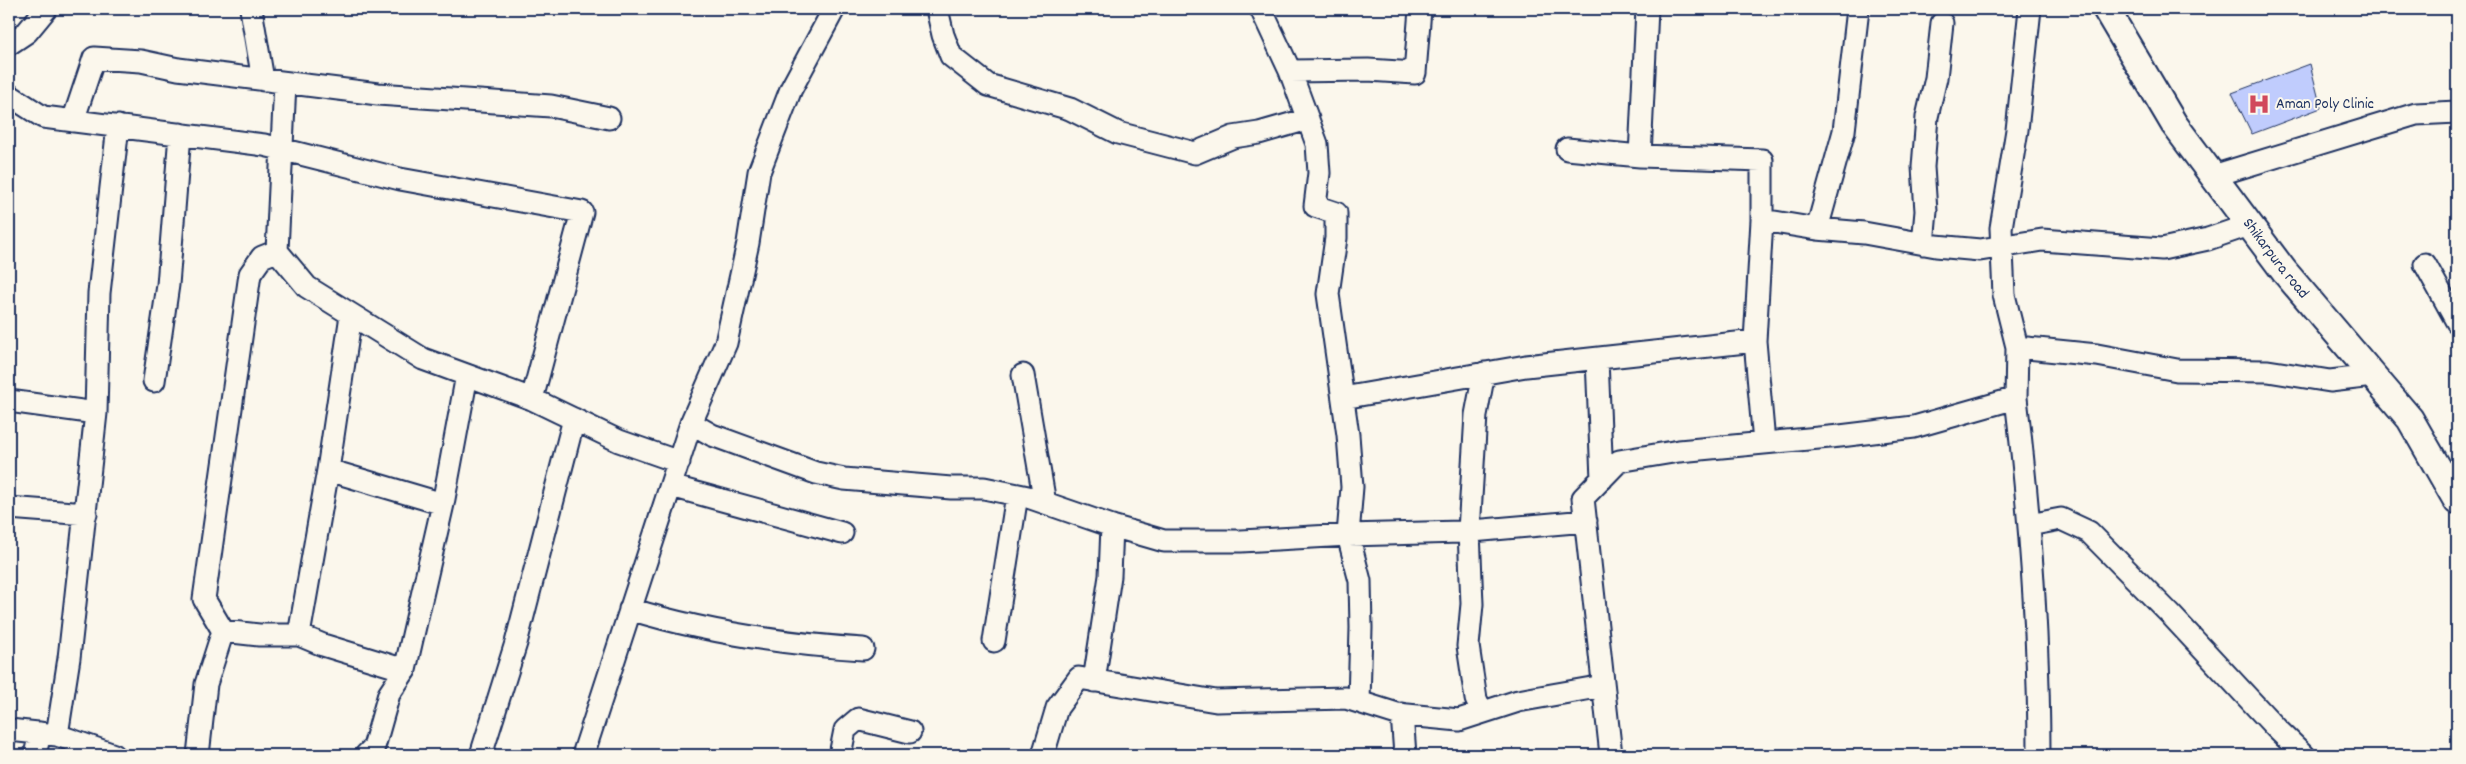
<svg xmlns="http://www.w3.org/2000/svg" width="2466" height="764" viewBox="0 0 2466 764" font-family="Dekko,sans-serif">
  <rect width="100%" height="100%" fill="#fbf7ec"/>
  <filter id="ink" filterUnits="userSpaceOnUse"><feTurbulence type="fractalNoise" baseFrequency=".02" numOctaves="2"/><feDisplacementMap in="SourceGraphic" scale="10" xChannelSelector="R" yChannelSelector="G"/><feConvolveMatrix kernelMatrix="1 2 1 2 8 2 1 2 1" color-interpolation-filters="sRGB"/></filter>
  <g filter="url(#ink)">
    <path fill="#c0ccfd" stroke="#1b2f5e" d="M 2310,64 L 2321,108 L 2252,134 L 2232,93 Z"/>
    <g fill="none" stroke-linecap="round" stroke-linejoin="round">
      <g stroke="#1b2f5e" stroke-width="25">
        <path id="minor" d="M 251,9 L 263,80
          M 937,9 L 943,35 L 951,56 L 988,85 L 1070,109 L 1118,133 L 1195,153 L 1233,137 L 1259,133 L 1308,119
          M 1261,9 L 1290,71 L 1317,144 L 1319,173 L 1315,206 L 1336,213 L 1336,238 L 1328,294 L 1348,435 L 1352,487 L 1348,535 L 1360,581 L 1361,628 L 1359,702
          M 2030,9 L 2017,130 L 2001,228 L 2004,295 L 2017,347 L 2097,355 L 2177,370 L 2268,371 L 2330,381 L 2373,376
          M 9,44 L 27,32 L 46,9
          M 1290,71 L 1368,70 L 1415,73 L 1420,9
          M 9,95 L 43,117 L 264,145 L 281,149 L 400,179 L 582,212 L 532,399 L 423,359 L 307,287 L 277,251 L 285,83
          M 73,121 L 94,58 L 141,61 L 178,69 L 378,94 L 551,106 L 609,118
          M 1567,149 L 1640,156 L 1762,160 L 1762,220 L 1755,341
          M 1640,156 L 1647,9
          M 2213,176 L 2416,114 L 2457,112
          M 1762,220 L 1817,229 L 1844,131 L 1858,9
          M 1817,229 L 1864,233 L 1936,246 L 1980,250 L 2042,240 L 2162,249 L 2208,239 L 2249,225
          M 1923,244 L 1926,211 L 1923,167 L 1927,117 L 1936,78 L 1942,23
          M 2425,264 L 2457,322
          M 1597,359 L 1602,479
          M 1023,375 L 1045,503
          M 154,381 L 168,285 L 180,134
          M 1343,398 L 1526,366 L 1755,341 L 1764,443
          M 2016,398 C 2030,517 2039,636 2039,755
          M 532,399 L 619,441 L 679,462
          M 9,401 L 96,413
          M 691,423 L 726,343 L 748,243 L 759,172 L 791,89 L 834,9
          M 328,470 L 443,504
          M 671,486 L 842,533
          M 9,508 L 86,514
          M 2029,525 L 2061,519 L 2089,532 L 2171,615 L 2276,728 L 2304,755
          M 630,609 C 704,632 786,644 863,649
          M 223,631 L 204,599 L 250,274 L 262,257 L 277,251
          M 299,635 L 328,470 L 351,315
          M 994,641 L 1017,495
          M 1094,681 L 1110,576 L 1112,526
          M 1482,712 L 1476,699 L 1468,646 L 1472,604 L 1469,531 L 1476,415 L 1484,373
          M 1402,714 L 1405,755
          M 9,730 L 57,735 L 69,658 L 96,413 L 99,293 L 118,126
          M 57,735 L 114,755
          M 35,755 L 40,733
          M 198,755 L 206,684 L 223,631 L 259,635 L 299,635 L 323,645 L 405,670
          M 366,755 L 374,747 L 389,694 L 405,670 L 443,504 L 467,375
          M 481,755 L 516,643 L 574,419
          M 583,755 L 691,423 L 712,435 L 816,473 L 844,479 L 951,488 L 984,488 L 1028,497 L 1112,526 L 1164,541 L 1241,541 L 1348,535 L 1461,532 L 1586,521
          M 840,755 L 845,730 L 858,719 L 910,732
          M 1043,755 L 1057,708 L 1079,678 L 1216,701 L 1346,698 L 1397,714 L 1459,720 L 1518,701 L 1603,686
          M 1611,755 L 1583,498 L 1619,461 L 1679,451 L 1840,436 L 1914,427 L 2016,398 L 2017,347"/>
      </g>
      <g stroke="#1b2f5e" stroke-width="30">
        <g id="tertiary">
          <path id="s1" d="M 2106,9 L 2174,124 L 2284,271 L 2410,419 L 2457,501"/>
        </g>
      </g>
      <use href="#minor" stroke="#fbf7ec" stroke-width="21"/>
      <use href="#tertiary" stroke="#fbf7ec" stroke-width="26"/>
    </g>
  </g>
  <defs>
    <g id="hospital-bare" transform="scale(1.725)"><path d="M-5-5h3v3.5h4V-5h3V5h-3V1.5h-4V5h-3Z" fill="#d1495b" stroke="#fbf7ec" stroke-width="2.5" paint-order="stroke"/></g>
  </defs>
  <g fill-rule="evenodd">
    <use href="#hospital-bare" x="2259" y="104"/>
  </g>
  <g text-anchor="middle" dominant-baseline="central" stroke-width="4" stroke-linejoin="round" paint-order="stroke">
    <g font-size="16" fill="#1b2f5e" stroke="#fbf7ec" text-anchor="start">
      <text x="2276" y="104">Aman Poly Clinic</text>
    </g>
    <g font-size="16" fill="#1b2f5e" stroke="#fbf7ec">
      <text stroke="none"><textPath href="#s1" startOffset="302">Shikarpura road</textPath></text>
    </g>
  </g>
  <rect width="2466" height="764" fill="none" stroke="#fbf7ec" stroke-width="30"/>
  <rect x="15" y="15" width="2436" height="734" fill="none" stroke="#1b2f5e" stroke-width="2" filter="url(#ink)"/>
</svg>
